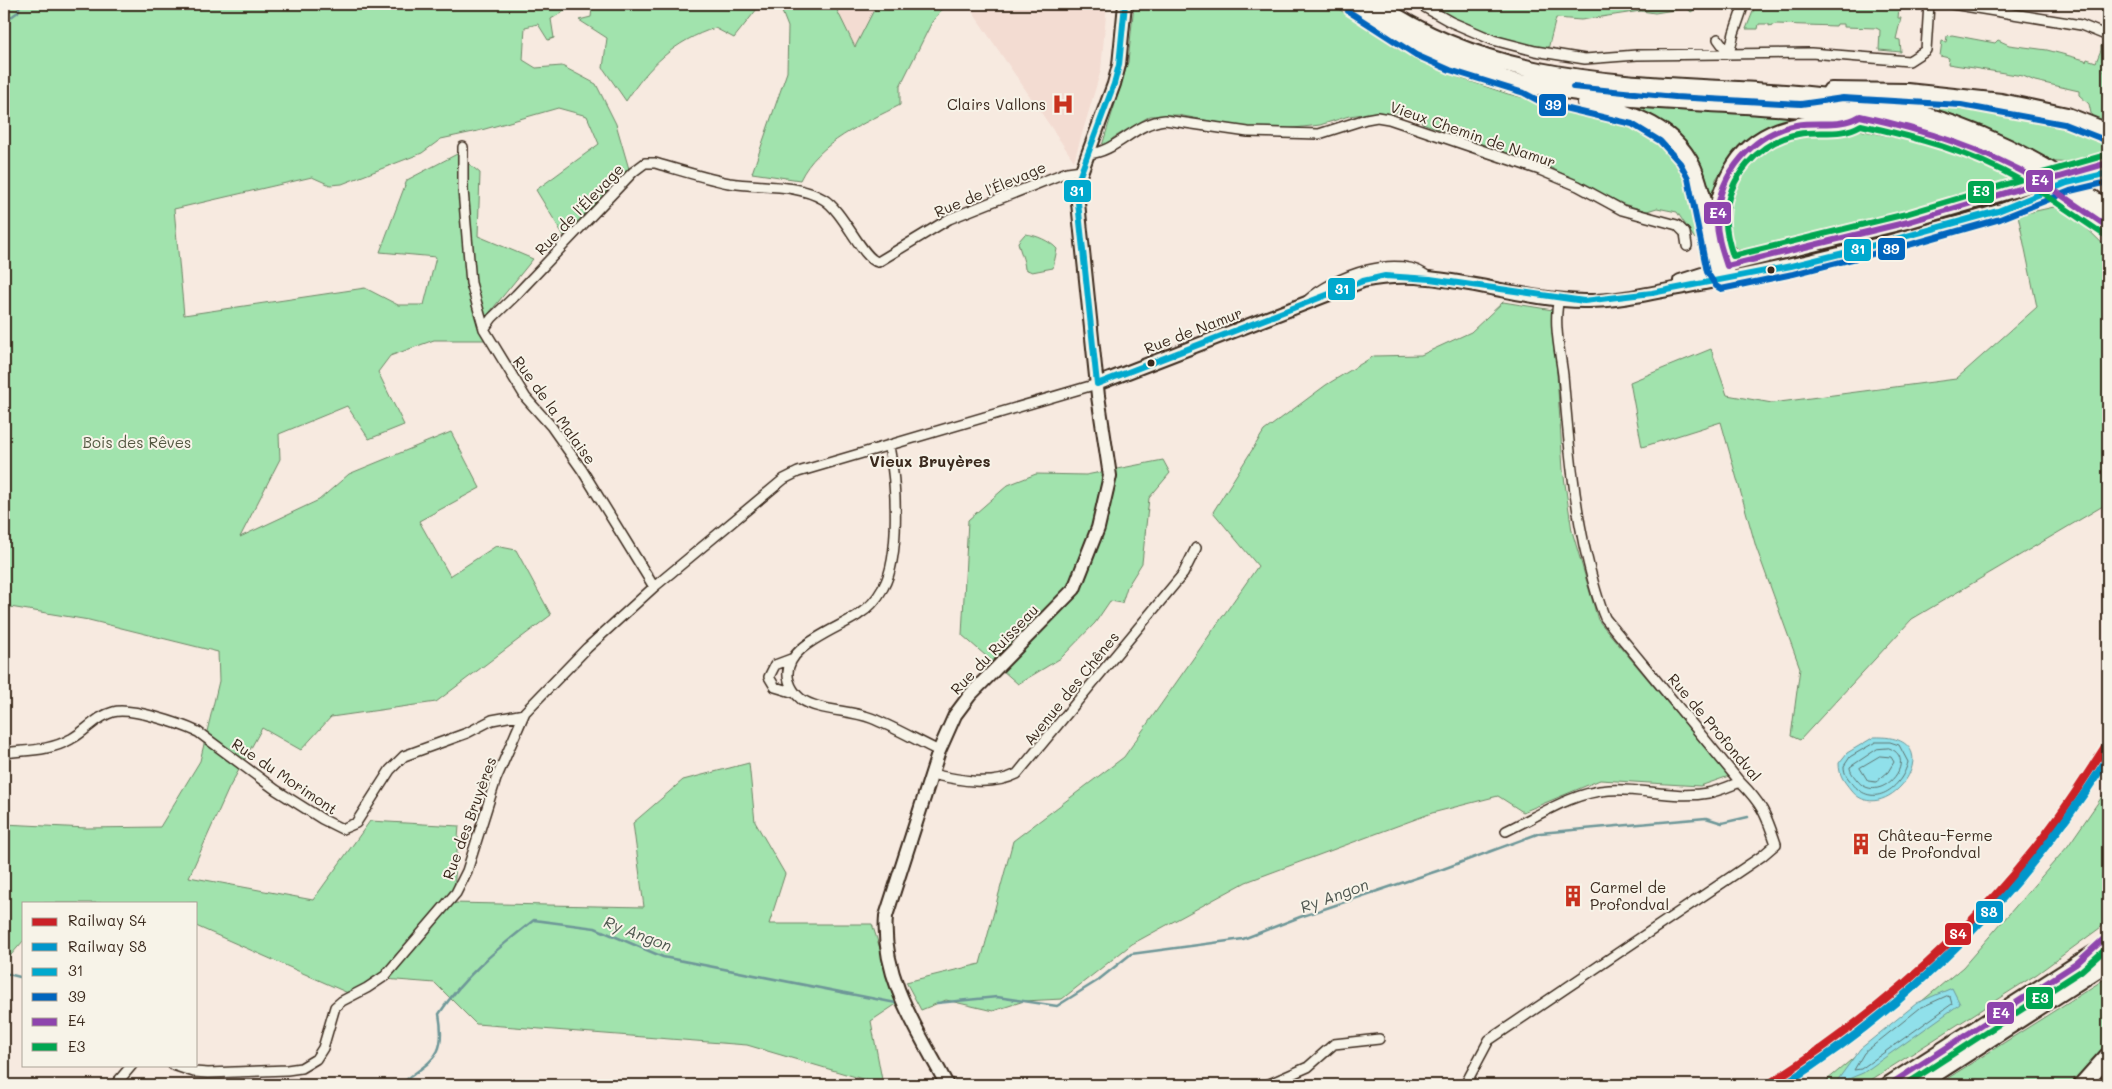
<svg xmlns="http://www.w3.org/2000/svg" width="2112" height="1089" viewBox="0 0 2112 1089" font-family="Mali,sans-serif">
  <rect width="100%" height="100%" fill="#f7eae0"/>
  <filter id="ink" filterUnits="userSpaceOnUse"><feTurbulence type="fractalNoise" baseFrequency=".02" numOctaves="2"/><feDisplacementMap in="SourceGraphic" scale="10" xChannelSelector="R" yChannelSelector="G"/><feConvolveMatrix kernelMatrix="1 2 1 2 8 2 1 2 1" color-interpolation-filters="sRGB"/></filter>
  <g filter="url(#ink)">
    <path fill="#f3dcd2" d="M 834,4 L 877,4 L 855,48 L 835,7 Z
      M 967,4 L 1107,4 L 1101,70 L 1074,161 Z"/>
    <path fill="#a1e3ad" stroke="#6e8666" d="M 4,4 L 576,4 L 551,19 L 554,38 L 548,40 L 538,24 L 525,27 L 523,60 L 536,68 L 562,66 L 596,84 L 616,124 L 629,169 L 564,236 L 536,190 L 599,144 L 587,116 L 558,108 L 478,131 L 441,139 L 422,153 L 342,184 L 330,185 L 312,177 L 174,209 L 184,315 L 365,288 L 398,305 L 424,305 L 436,257 L 380,252 L 407,180 L 457,154 L 480,173 L 478,236 L 533,259 L 490,312 L 485,340 L 434,340 L 390,356 L 378,372 L 404,425 L 369,439 L 347,406 L 279,434 L 280,459 L 240,537 L 319,500 L 349,474 L 451,432 L 480,488 L 419,521 L 450,576 L 496,546 L 516,550 L 551,615 L 436,702 L 331,717 L 301,750 L 262,728 L 229,788 L 189,877 L 313,900 L 370,821 L 459,826 L 453,903 L 644,907 L 633,823 L 683,780 L 749,763 L 755,822 L 785,874 L 769,924 L 872,924 L 898,1003 L 871,1021 L 883,1085 L 747,1045 L 476,1024 L 435,983 L 384,979 L 348,993 L 196,926 L 196,903 L 24,903 L 24,940 L 4,963 L 4,824 L 87,828 L 160,827 L 200,761 L 219,681 L 218,652 L 89,620 L 4,606 Z
      M 582,4 L 761,4 L 734,38 L 715,28 C 674,41 649,66 626,101 L 603,68 L 607,38 L 579,20 L 591,17 L 592,8 Z
      M 779,4 L 834,4 L 855,47 L 877,4 L 946,4 L 932,22 L 900,86 L 900,105 C 865,123 818,142 800,180 L 752,173 L 787,72 L 788,27 Z
      M 1134,4 L 1331,4 L 1400,50 L 1460,78 L 1508,94 L 1559,106 L 1618,117 L 1653,133 L 1677,154 L 1691,188 L 1703,234 L 1695,239 L 1677,212 L 1657,208 L 1647,211 L 1623,204 L 1551,168 L 1422,123 L 1415,114 L 1400,110 L 1393,114 L 1378,112 L 1349,116 L 1320,125 L 1285,129 L 1248,128 L 1178,115 L 1150,116 L 1113,138 L 1100,152 L 1128,62 Z
      M 1408,4 L 1703,4 L 1691,12 L 1687,8 L 1655,13 L 1641,11 L 1581,20 L 1556,18 L 1546,57 C 1491,46 1457,30 1408,4 Z
      M 1756,4 L 1894,4 L 1894,7 L 1899,8 L 1898,18 L 1901,18 L 1896,39 L 1900,40 L 1901,52 L 1879,50 L 1880,30 L 1876,28 L 1844,27 L 1844,24 L 1837,24 L 1836,26 L 1776,24 L 1769,26 L 1769,24 L 1759,24 L 1758,29 L 1746,29 Z
      M 1952,35 L 1995,43 L 1998,40 L 2009,45 L 2047,50 L 2085,60 L 2086,62 L 2087,59 L 2096,62 L 2101,50 L 2101,46 L 2108,49 L 2108,61 L 2104,72 L 2108,74 L 2108,124 L 2092,118 L 2089,104 L 2079,95 L 2079,91 L 2035,81 L 2023,76 L 1948,64 L 1949,58 L 1940,56 L 1942,41 L 1946,42 L 1947,36 Z
      M 1890,99 C 1968,105 2034,113 2108,141 L 2108,148 C 2096,158 2073,164 2058,162 C 2044,161 2014,140 1999,134 C 1963,120 1927,109 1890,99 Z
      M 1624,104 L 1818,117 L 1767,128 L 1738,147 L 1716,179 L 1712,218 L 1696,161 Z
      M 1845,127 L 1931,145 L 2019,176 C 1977,196 1929,206 1884,218 C 1836,230 1788,244 1739,250 L 1725,236 L 1726,203 L 1740,170 L 1765,146 L 1787,133 Z
      M 2063,205 L 2108,249 L 2108,503 L 1912,619 L 1800,740 L 1791,736 L 1800,668 L 1756,547 L 1721,422 L 1642,447 L 1630,382 L 1711,349 L 1727,395 L 1772,403 L 1956,379 L 2037,307 L 2018,215 Z
      M 1025,234 C 1036,235 1050,241 1057,249 L 1053,268 L 1032,272 L 1025,269 C 1024,258 1020,252 1018,242 Z
      M 1503,302 L 1553,310 L 1563,470 L 1572,531 L 1598,620 L 1729,776 L 1700,786 L 1600,780 L 1523,812 L 1498,796 L 1432,813 L 1246,882 L 1132,944 L 1062,999 L 1024,1001 L 993,1011 L 946,1000 L 921,1010 L 906,982 L 980,964 L 1013,841 L 1124,757 L 1258,566 L 1213,512 L 1264,431 L 1326,385 L 1374,356 L 1421,355 L 1471,332 Z
      M 1163,460 L 1170,473 L 1149,498 L 1142,563 L 1127,587 L 1122,603 L 1110,601 L 1095,623 L 1061,658 L 1018,684 L 962,635 L 968,520 L 1008,485 L 1036,474 L 1086,475 Z
      M 2108,788 L 2108,922 L 2037,974 L 1863,1085 L 1821,1085 L 1963,967 L 2068,846 Z
      M 2108,977 L 2108,1043 L 2071,1085 L 1937,1085 Z"/>
    <path fill="#90e0ea" stroke="#6e9798" d="M 1874,737 C 1958,734 1885,833 1851,790 C 1844,781 1839,776 1839,763 L 1847,753 Z
      M 1952,988 L 1960,1004 L 1863,1073 L 1834,1085 L 1860,1049 L 1917,1003 Z"/>
    <g fill="none" stroke-linecap="round" stroke-linejoin="round">
      <path stroke="#5d7370" stroke-width="1" d="M 1876,742 L 1890,742 L 1899,745 L 1908,762 C 1902,788 1873,810 1852,783 C 1847,777 1844,774 1844,766 L 1850,757 Z
        M 1889,748 C 1921,759 1879,808 1857,780 C 1854,776 1850,772 1850,767 L 1877,749 Z
        M 1880,756 L 1891,757 L 1894,762 L 1888,772 L 1876,782 L 1868,781 L 1860,768 Z
        M 1947,996 L 1950,997 L 1952,1004 L 1861,1069 L 1854,1070 L 1864,1053 L 1920,1008 Z"/>
      <path stroke="#6e9798" stroke-width="2.5" d="M 4,22 L 18,12 L 20,4
        M 4,973 L 24,978
        M 937,1003 L 997,997 L 1057,1006 L 1097,981 L 1131,954 L 1243,939 L 1300,917 L 1443,869 L 1540,833 L 1706,818 L 1722,823 L 1748,817
        M 400,1085 C 431,1059 447,1059 439,1014 C 464,976 498,948 534,920 L 595,928 L 663,957 L 896,1003"/>
      <g stroke="#3b2a1e" stroke-width="12">
        <path id="street" d="M 1419,4 L 1451,22 L 1493,40 L 1535,51 L 1585,59 L 1637,55 L 1811,53 L 1909,61 L 1926,50 L 1929,4
          M 1952,4 L 2081,25 L 2108,36
          M 1718,39 L 1729,54
          M 1729,54 L 1734,33 L 1744,4
          M 463,147 L 463,190 L 471,283 L 484,329 L 526,398 L 551,426 L 582,470 L 654,587
          M 1088,154 C 1117,152 1134,123 1165,120 L 1248,132 L 1319,134 L 1366,119 L 1377,117 L 1389,119 L 1540,170 L 1578,186 L 1622,210 L 1677,225 L 1685,233 L 1687,246
          M 1307,301 C 1333,277 1401,250 1430,279
          M 484,329 L 492,318 L 516,295 L 633,172 L 645,163 L 655,163 C 679,170 704,178 729,183 C 761,188 795,183 823,199 C 844,211 862,259 878,262 L 949,219 L 1067,172 L 1082,170
          M 889,446 C 896,481 901,557 883,588 C 877,599 868,609 858,615 C 836,630 779,648 789,681 C 791,688 795,694 801,699 C 818,711 850,710 871,718 C 894,727 916,740 939,751
          M 791,659 L 775,665 L 769,677 L 775,687 L 795,693
          M 4,753 C 27,750 50,751 71,739 C 85,732 97,716 113,712 C 131,707 181,724 198,732 L 276,790 L 322,819 L 342,829 L 356,823 L 390,770 L 404,756 L 467,733 L 492,720 L 524,714
          M 931,774 C 958,780 991,787 1017,774 L 1183,574 L 1196,548
          M 1506,831 C 1538,816 1573,792 1609,790 C 1642,788 1675,799 1708,793 C 1719,791 1730,786 1740,782
          M 173,1065 L 194,1072 L 208,1073 L 287,1070 L 301,1068 L 316,1059 L 323,1048 L 335,1007 L 342,1001 L 367,988 L 385,976 L 456,893 L 467,871 L 496,779 L 525,712 L 587,648 L 654,587 L 784,479 L 798,472 L 1097,384
          M 115,1085 L 132,1065
          M 1267,1085 L 1308,1067 L 1334,1044 L 1379,1039
          M 1465,1085 L 1489,1040 L 1762,856 L 1776,844 C 1766,814 1762,804 1740,782 L 1605,618 C 1595,594 1590,570 1584,545 C 1572,488 1568,432 1563,375 C 1560,351 1553,322 1559,299"/>
      </g>
      <g stroke="#3b2a1e" stroke-width="16">
        <path id="secondary" d="M 2092,168 L 2108,163
          M 1680,281 L 1727,266 L 1907,222 L 2013,191
          M 1097,384 L 1363,281 C 1436,265 1510,300 1584,301 C 1618,302 1665,290 1699,284 C 1776,270 1852,252 1928,231 C 1960,222 1993,214 2025,202
          M 947,1085 C 919,1032 881,978 886,916 L 939,751 L 955,715 L 970,695 L 1074,589 L 1098,528 L 1110,476 L 1098,396 L 1077,193 L 1079,178 L 1114,84 L 1119,65 L 1125,4"/>
      </g>
      <g stroke="#3b2a1e" stroke-width="20">
        <path id="highway" d="M 1353,4 C 1400,37 1448,64 1504,79 C 1526,86 1549,88 1571,91 C 1678,107 1787,100 1892,122 C 1973,139 2043,177 2108,227
          M 1376,4 C 1539,115 1717,70 1896,108 C 1973,125 2046,162 2108,210
          M 1831,91 L 1907,92 L 2001,102 L 2067,116 L 2108,132
          M 1586,103 C 1631,113 1679,128 1696,176 C 1702,193 1705,211 1709,229 C 1713,246 1712,265 1723,280
          M 1723,280 C 1724,275 1727,269 1727,265 C 1726,250 1718,236 1717,221 C 1717,204 1723,188 1731,173 C 1755,128 1798,123 1845,122
          M 1889,1085 L 2108,945
          M 1917,1085 L 2108,962
          M 2082,1085 L 2108,1056"/>
      </g>
      <use href="#street" stroke="#f7f3e8" stroke-width="9"/>
      <use href="#secondary" stroke="#f7f3e8" stroke-width="12"/>
      <use href="#highway" stroke="#f7f3e8" stroke-width="16"/>
      <g stroke="#3b2a1e" stroke-width="16" stroke-linecap="butt">
        <path id="secondary-bridge" d="M 2013,191 L 2092,168
          M 2025,202 L 2067,183 L 2103,174"/>
      </g>
      <use href="#secondary-bridge" stroke="#f7f3e8" stroke-width="12"/>
      <g stroke="#f7f3e8" stroke-width="10">
        <path id="bus-1" d="M 1097,384 L 1363,281 L 1385,276 L 1430,279 L 1584,301 L 1652,293 L 1791,266 L 1860,249 L 1998,211 L 2067,183 L 2108,173
          M 1097,384 L 1077,193 L 1079,178 L 1114,84 L 1119,65 L 1125,4"/>
      </g>
      <g stroke="#f7f3e8" stroke-width="10">
        <path id="bus-2" d="M 1348,11 L 1416,55 L 1450,70 L 1524,93 L 1543,103 L 1632,124 L 1660,141 L 1680,163 L 1688,178 L 1707,272 L 1716,286 L 1721,289 L 1793,274 L 1912,244 L 2000,219 L 2070,191 L 2108,182
          M 1573,87 L 1675,97 L 1801,104 L 1843,98 L 1961,105 L 2064,124 L 2105,140"/>
      </g>
      <g stroke="#f7f3e8" stroke-width="10">
        <path id="bus-3" d="M 1860,116 C 1925,130 1984,149 2042,182 L 1908,222 L 1727,266 C 1722,251 1716,234 1717,217 C 1719,173 1753,134 1796,125 C 1818,121 1840,128 1860,116 Z
          M 2042,182 L 2108,227
          M 2042,182 L 2108,163
          M 1889,1085 L 2076,964 L 2108,935"/>
      </g>
      <g stroke="#f7f3e8" stroke-width="10">
        <path id="bus-4" d="M 1861,125 C 1916,137 1971,152 2020,180 L 1906,214 L 1733,256 C 1729,244 1725,231 1726,218 C 1727,178 1758,142 1798,134 C 1819,130 1841,137 1861,125 Z
          M 2043,173 L 2106,155
          M 2041,192 L 2103,234
          M 1905,1085 L 2081,971 L 2108,947"/>
      </g>
      <use href="#bus-1" stroke="#00a9ce" stroke-width="6"/>
      <use href="#bus-2" stroke="#0065bd" stroke-width="6"/>
      <use href="#bus-3" stroke="#8e44ad" stroke-width="6"/>
      <use href="#bus-4" stroke="#00a651" stroke-width="6"/>
      <g stroke="#f7f3e8" stroke-width="11">
        <path id="rail-1" d="M 1767,1085 C 1869,1020 1960,943 2035,848 C 2062,814 2085,778 2108,742"/>
      </g>
      <g stroke="#f7f3e8" stroke-width="11">
        <path id="rail-2" d="M 1783,1085 C 1918,999 2022,892 2108,758"/>
      </g>
      <use href="#rail-1" stroke="#cb2127" stroke-width="8"/>
      <use href="#rail-2" stroke="#0096cb" stroke-width="8"/>
    </g>
  </g>
  <defs>
    <g id="hospital-bare" transform="scale(1.725)"><path d="M-5-5h3v3.5h4V-5h3V5h-3V1.5h-4V5h-3Z" fill="#c8321e" stroke="#f7f3e8" stroke-width="2.5" paint-order="stroke"/></g>
    <g id="building-bare" transform="scale(1.725)"><path d="M-4-6H4V6H1V3H-1V6H-4ZM-2.5-4.3h1.7v1.8h-1.7ZM.8-4.3h1.7v1.8H.8ZM-2.5-1h1.7V.8h-1.7ZM.8-1h1.7V.8H.8Z" fill="#c8321e" stroke="#f7f3e8" stroke-width="2.5" paint-order="stroke"/></g>
  </defs>
  <g fill-rule="evenodd">
    <use href="#hospital-bare" x="1063" y="104"/>
    <use href="#building-bare" x="1861" y="844"/>
    <use href="#building-bare" x="1573" y="896"/>
  </g>
  <g fill="#3b2a1e" stroke="#f7f3e8" stroke-width="2">
    <circle cx="1771" cy="270" r="4.5"/>
    <circle cx="1151" cy="363" r="4.5"/>
  </g>
  <g text-anchor="middle" dominant-baseline="central" stroke-width="4" stroke-linejoin="round" paint-order="stroke">
    <g font-size="15" fill="#3b2a1e" stroke="#f7f3e8" text-anchor="start">
      <text x="1046" y="104" text-anchor="end">Clairs Vallons</text>
      <text x="1878" y="835">Château-Ferme<tspan x="1878" dy="17">de Profondval</tspan></text>
      <text x="1590" y="887">Carmel de<tspan x="1590" dy="17">Profondval</tspan></text>
    </g>
    <g font-size="15" fill="#3b2a1e" stroke="#f7f3e8">
      <text transform="translate(1473 134) rotate(19)">Vieux Chemin de Namur</text>
      <text transform="translate(990 189) rotate(-23)">Rue de l'Élevage</text>
      <text transform="translate(579 209) rotate(-46)">Rue de l'Élevage</text>
      <text transform="translate(1193 330) rotate(-21)">Rue de Namur</text>
      <text transform="translate(555 410) rotate(54)">Rue de la Malaise</text>
      <text transform="translate(994 649) rotate(-46)">Rue du Ruisseau</text>
      <text transform="translate(1071 688) rotate(-51)">Avenue des Chênes</text>
      <text transform="translate(1715 727) rotate(50)">Rue de Profondval</text>
      <text transform="translate(285 776) rotate(34)">Rue du Morimont</text>
      <text transform="translate(469 818) rotate(-70)">Rue des Bruyères</text>
    </g>
    <g font-size="15" fill="#545842" stroke="#f7f3e8">
      <text x="137" y="442">Bois des Rêves</text>
    </g>
    <g font-size="16" font-weight="bold" fill="#3b2a1e" stroke="#f7f3e8">
      <text x="930" y="460">Vieux Bruyères</text>
    </g>
    <g font-size="16" font-style="italic" fill="#505851" stroke="#f7f3e8">
      <text transform="translate(1334 895) rotate(-20)">Ry Angon</text>
      <text transform="translate(638 933) rotate(21)">Ry Angon</text>
    </g>
  </g>
  <g stroke="#f7f3e8" stroke-width="2">
    <rect x="1538" y="93" width="29" height="24" rx="5" fill="#0065bd"/>
    <rect x="2025" y="169" width="29" height="24" rx="5" fill="#8e44ad"/>
    <rect x="1063" y="179" width="29" height="24" rx="5" fill="#00a9ce"/>
    <rect x="1967" y="180" width="28" height="24" rx="5" fill="#00a651"/>
    <rect x="1703" y="201" width="29" height="24" rx="5" fill="#8e44ad"/>
    <rect x="1877" y="237" width="29" height="24" rx="5" fill="#0065bd"/>
    <rect x="1843" y="238" width="29" height="24" rx="5" fill="#00a9ce"/>
    <rect x="1327" y="277" width="29" height="24" rx="5" fill="#00a9ce"/>
    <rect x="1975" y="900" width="29" height="24" rx="5" fill="#0096cb"/>
    <rect x="1944" y="922" width="28" height="24" rx="5" fill="#cb2127"/>
    <rect x="2025" y="986" width="29" height="24" rx="5" fill="#00a651"/>
    <rect x="1986" y="1001" width="29" height="24" rx="5" fill="#8e44ad"/>
  </g>
  <g font-size="14" text-anchor="middle" font-weight="bold" fill="#fff">
    <text x="1553" y="110">39</text>
    <text x="2040" y="185">E4</text>
    <text x="1077" y="196">31</text>
    <text x="1981" y="196">E3</text>
    <text x="1718" y="218">E4</text>
    <text x="1891" y="254">39</text>
    <text x="1858" y="254">31</text>
    <text x="1342" y="294">31</text>
    <text x="1989" y="917">S8</text>
    <text x="1958" y="939">S4</text>
    <text x="2040" y="1003">E3</text>
    <text x="2001" y="1018">E4</text>
  </g>
  <rect width="2112" height="1089" fill="none" stroke="#f7f3e8" stroke-width="20"/>
  <rect x="10" y="10" width="2092" height="1069" fill="none" stroke="#3b2a1e" stroke-width="2" filter="url(#ink)"/>
  <rect x="22" y="902" width="175" height="165" fill="#f7f3e8" stroke="#aca397"/>
  <rect x="32" y="918" width="25" height="8" fill="#cb2127" stroke="#aca397"/>
  <text x="68" y="926" font-size="15" fill="#3b2a1e">Railway S4</text>
  <rect x="32" y="943" width="25" height="8" fill="#0096cb" stroke="#aca397"/>
  <text x="68" y="952" font-size="15" fill="#3b2a1e">Railway S8</text>
  <rect x="32" y="968" width="25" height="8" fill="#00a9ce" stroke="#aca397"/>
  <text x="68" y="976" font-size="15" fill="#3b2a1e">31</text>
  <rect x="32" y="993" width="25" height="8" fill="#0065bd" stroke="#aca397"/>
  <text x="68" y="1002" font-size="15" fill="#3b2a1e">39</text>
  <rect x="32" y="1018" width="25" height="8" fill="#8e44ad" stroke="#aca397"/>
  <text x="68" y="1026" font-size="15" fill="#3b2a1e">E4</text>
  <rect x="32" y="1043" width="25" height="8" fill="#00a651" stroke="#aca397"/>
  <text x="68" y="1052" font-size="15" fill="#3b2a1e">E3</text>
</svg>
